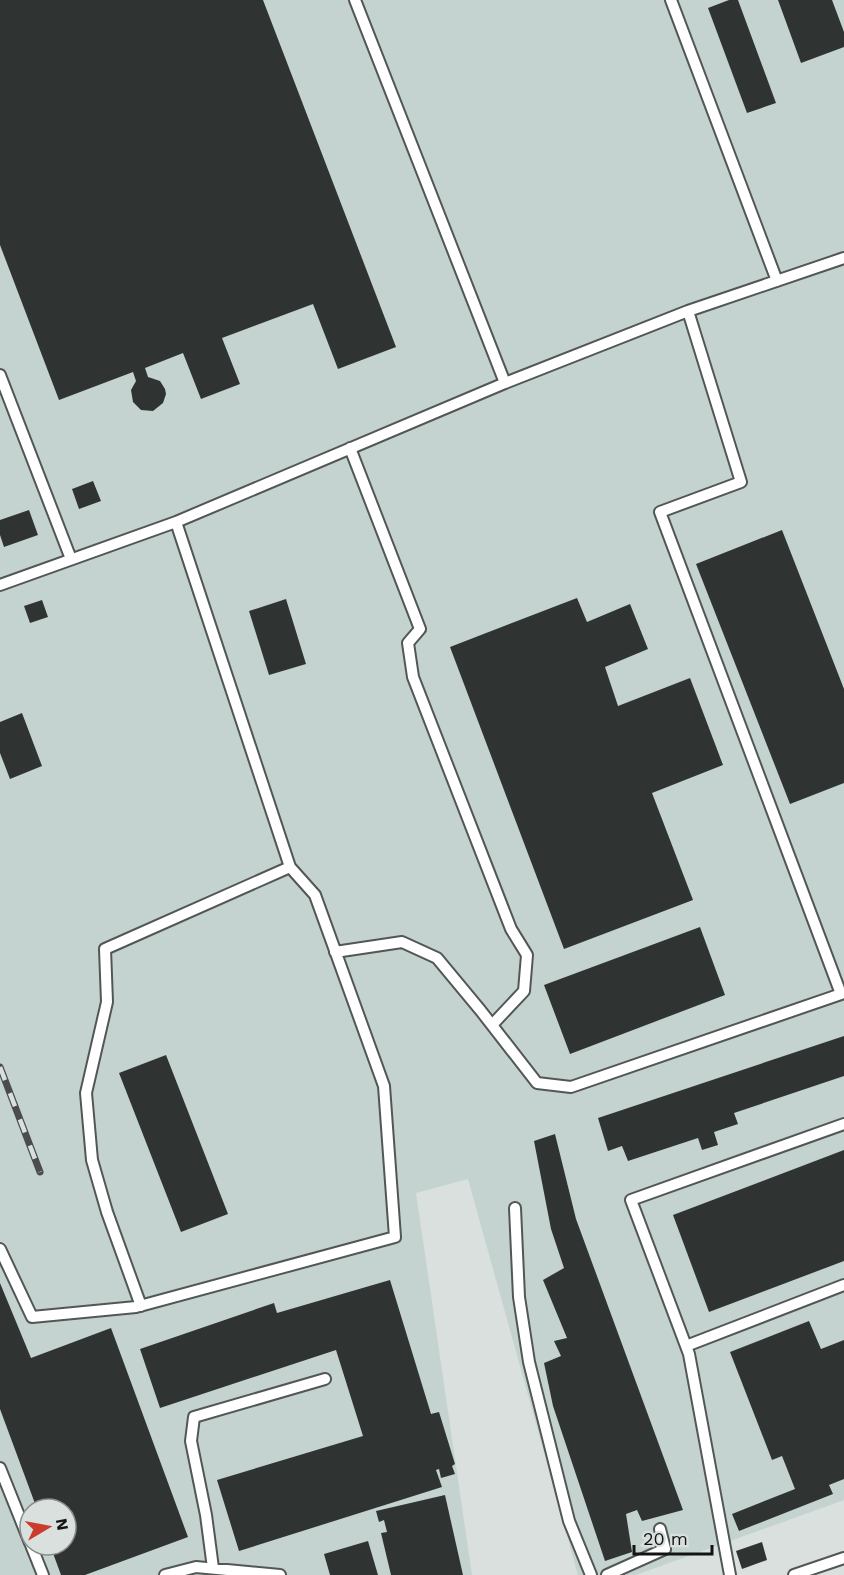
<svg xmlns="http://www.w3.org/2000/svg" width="844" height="1575" viewBox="0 0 844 1575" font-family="'Work Sans',sans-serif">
  <rect width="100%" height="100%" fill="#d9e0de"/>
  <path fill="#c4d3cf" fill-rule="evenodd" d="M 0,0 L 844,0 L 844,1500 L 636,1575 L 578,1575 L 468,1179 L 416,1193 L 472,1575 L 0,1575 ZM 30,1509 L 66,1509 L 66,1545 L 30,1545 Z"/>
  <path fill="#2f3433" d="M 0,0 L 263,0 L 396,347 L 338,369 L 313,304 L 222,338 L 240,384 L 201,399 L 183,353 L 145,368 L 148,377 L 160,381 L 165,389 L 166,394 L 163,403 L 153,411 L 141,410 L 133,402 L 131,390 L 136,381 L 133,372 L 59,400 L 0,245 Z
    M 729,0 L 738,0 L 776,103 L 747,113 L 708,8 Z
    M 778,0 L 832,0 L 844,32 L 844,47 L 801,63 Z
    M 93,481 L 101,501 L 79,509 L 72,489 Z
    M 29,510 L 38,535 L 4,547 L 0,535 L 0,520 Z
    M 782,530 L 844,689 L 844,783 L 790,804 L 696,564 Z
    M 577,598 L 587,622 L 630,604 L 648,649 L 605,667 L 618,706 L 690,678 L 723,765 L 652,793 L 693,900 L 564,949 L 450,647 Z
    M 286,599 L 306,664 L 269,675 L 249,611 Z
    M 42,600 L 48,617 L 30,623 L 24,606 Z
    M 22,713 L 42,766 L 10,779 L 0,753 L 0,722 Z
    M 700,927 L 725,995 L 570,1054 L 544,985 Z
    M 844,1036 L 844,1076 L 734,1113 L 738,1124 L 714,1132 L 718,1145 L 702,1150 L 698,1138 L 628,1161 L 622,1146 L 608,1151 L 598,1118 Z
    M 166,1055 L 228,1214 L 181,1232 L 119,1073 Z
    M 555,1134 L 576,1219 L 683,1510 L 642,1521 L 637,1510 L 626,1514 L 632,1552 L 605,1561 L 553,1406 L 544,1363 L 561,1356 L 554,1341 L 567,1338 L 543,1280 L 564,1268 L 551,1229 L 534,1141 Z
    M 844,1150 L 844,1261 L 709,1312 L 673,1215 Z
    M 390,1280 L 431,1414 L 439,1412 L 455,1464 L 452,1466 L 455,1474 L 441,1478 L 439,1469 L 436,1470 L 442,1487 L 239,1551 L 217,1480 L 363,1436 L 336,1350 L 160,1408 L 140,1349 L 274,1303 L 277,1313 Z
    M 0,1283 L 31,1358 L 111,1328 L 188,1537 L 85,1575 L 61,1575 L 50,1545 L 66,1545 L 66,1509 L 37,1509 L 0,1409 Z
    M 809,1321 L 821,1349 L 844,1340 L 844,1479 L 829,1485 L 833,1494 L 739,1531 L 732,1514 L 795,1489 L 782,1456 L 772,1460 L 730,1352 Z
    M 445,1495 L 463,1575 L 391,1575 L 381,1533 L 387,1532 L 384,1520 L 379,1522 L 376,1511 Z
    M 368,1541 L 378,1575 L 330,1575 L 324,1554 Z
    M 762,1542 L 767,1560 L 742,1569 L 736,1551 Z"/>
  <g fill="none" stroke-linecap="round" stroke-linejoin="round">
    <g stroke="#525756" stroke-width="14">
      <path id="service" d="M 355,0 L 505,383
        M 671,0 L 777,281
        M 688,311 L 741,482 L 660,512 L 841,994
        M 0,375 L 71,559
        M 350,448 L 420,629 L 408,643 L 413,677 L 511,929 L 527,955 L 524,991 L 492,1025
        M 0,585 L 176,522 L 505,383 L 688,311 L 844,258
        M 335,952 L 402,942 L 437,958 L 481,1011 L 537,1083 L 571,1087 L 844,993
        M 515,1208 L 519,1297 L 529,1362 L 569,1521 L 591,1575
        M 0,1249 L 32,1317 L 136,1307 L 395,1237 L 384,1086 L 315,895 L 290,867 L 176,522
        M 141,1306 L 107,1212 L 92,1160 L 86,1093 L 107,1002 L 105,949 L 290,867
        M 686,1346 L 844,1285
        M 0,1468 L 30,1543
        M 31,1545 L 43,1575
        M 213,1568 L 206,1515 L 191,1441 L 194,1417 L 325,1379
        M 165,1575 L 196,1567 L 280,1575
        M 607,1575 L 665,1549 L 660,1529
        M 730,1575 L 689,1354 L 631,1200 L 844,1124
        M 794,1575 L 844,1558"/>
    </g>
    <use href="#service" stroke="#fff" stroke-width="10"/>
    <g stroke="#4a4d4c" stroke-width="7">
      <path id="rail" d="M 0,1067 L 40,1172"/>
    </g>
    <use href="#rail" stroke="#d9e0de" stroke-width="4.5" stroke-dasharray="14" stroke-linecap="butt"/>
  </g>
  <g transform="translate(48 1527) rotate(80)"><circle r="28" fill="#d9e0de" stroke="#8a8f8d" stroke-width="1.5"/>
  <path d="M0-4.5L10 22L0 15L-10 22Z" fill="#c93c2e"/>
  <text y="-9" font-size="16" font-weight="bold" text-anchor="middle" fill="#131514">N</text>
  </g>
  <path d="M634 1545v9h78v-9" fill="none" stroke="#131514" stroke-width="3"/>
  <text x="643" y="1545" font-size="18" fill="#131514" stroke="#d9e0de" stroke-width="4.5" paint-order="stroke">20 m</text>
</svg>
